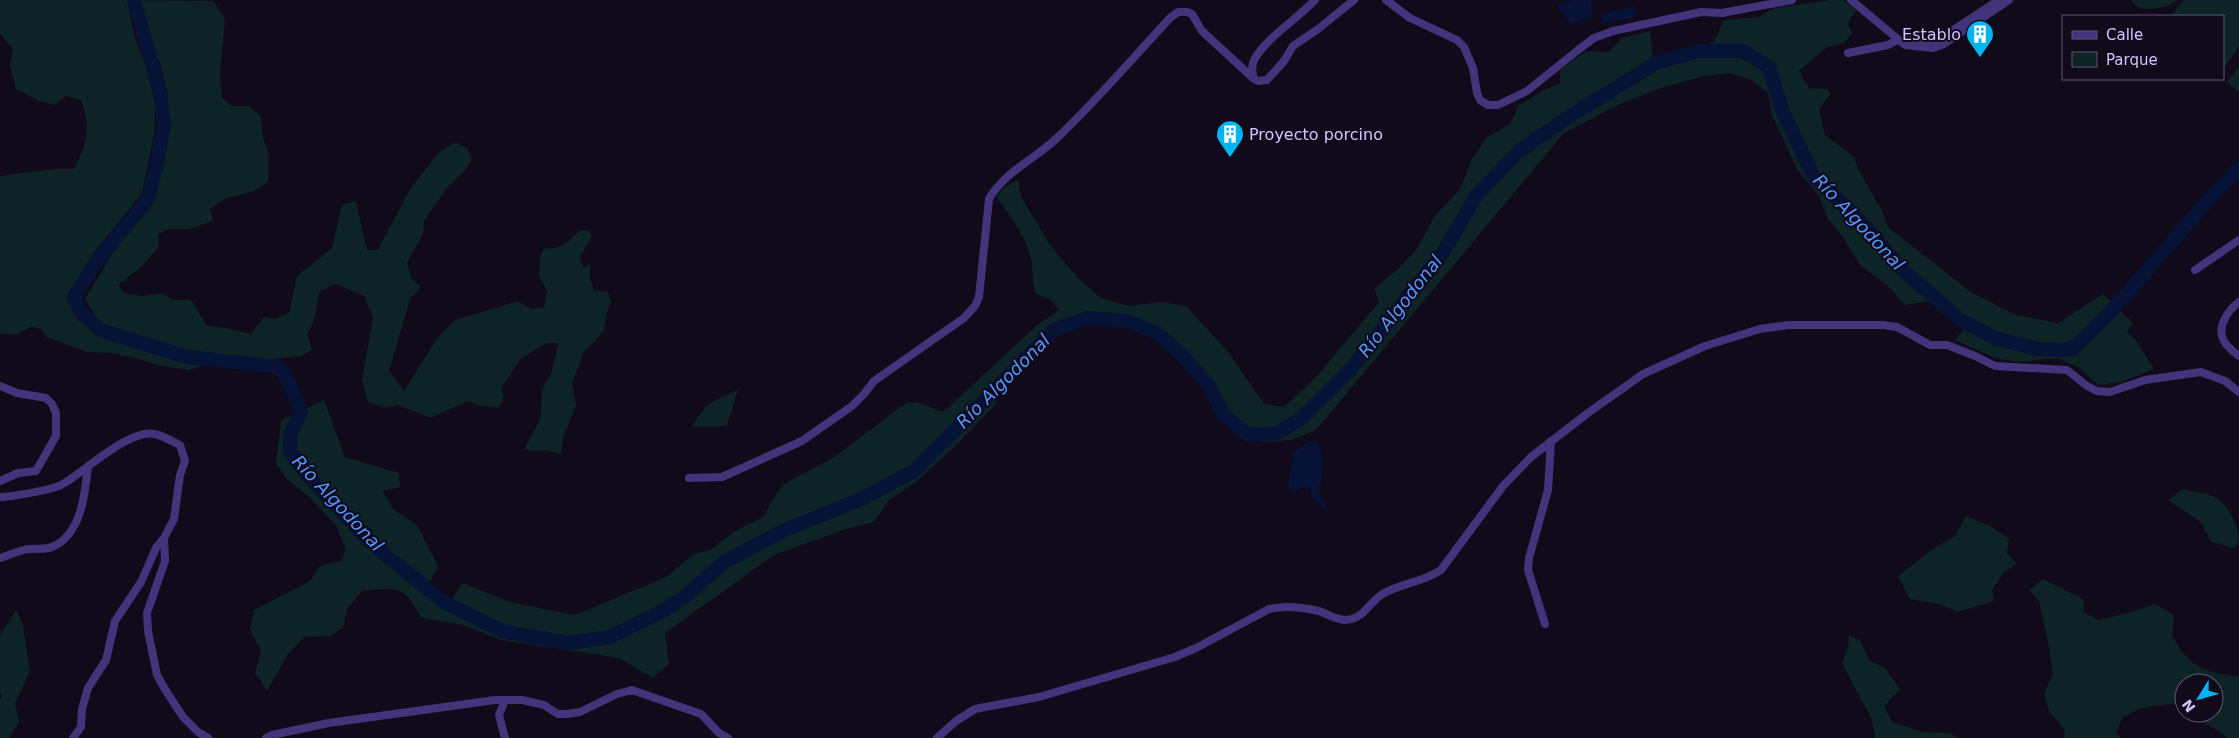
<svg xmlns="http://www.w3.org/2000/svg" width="2239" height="738" viewBox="0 0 2239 738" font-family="'DejaVu Sans',sans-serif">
  <rect width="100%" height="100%" fill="#100a1b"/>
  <path fill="#0d2325" d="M 0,0 L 127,0 L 135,38 L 152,84 L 155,107 L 154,135 L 142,193 L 93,254 L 70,300 L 76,318 L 92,330 L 182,357 L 204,360 L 205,365 L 189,370 L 161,366 L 136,358 L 110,353 L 87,352 L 47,337 L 41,329 L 31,327 L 16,335 L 0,334 L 0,176 L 54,169 L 74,169 C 87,145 91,126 81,100 L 66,96 L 54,105 L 39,101 L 16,89 L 10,67 L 13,49 L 0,34 Z
    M 140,0 L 213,1 L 225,19 L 220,74 L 222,98 L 232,106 L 249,106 L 261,117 L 263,139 L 269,154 L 268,182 L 254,191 L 224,199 L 210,209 L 213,221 L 190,229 L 169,229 L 158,234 L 159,247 L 140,268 L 118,285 L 124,293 L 142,296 L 163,293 L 172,300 L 191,300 L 207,326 L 226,328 L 251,334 L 264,317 L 275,319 L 289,313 L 297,276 L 332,248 L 342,205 L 356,201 L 367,250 L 378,250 L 410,189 L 440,151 L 456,142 L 468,149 L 472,160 L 464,172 L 447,188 L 424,221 L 423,234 L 407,263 L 412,279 L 421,287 L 410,299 L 389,371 L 404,391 L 438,337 L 455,320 L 518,301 L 531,309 L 544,307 L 547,291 L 539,276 L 540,257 L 544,248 C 561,250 568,242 579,231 L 589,230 L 592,236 L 580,257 L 583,268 L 590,264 L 590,279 L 594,290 L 608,292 L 611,302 L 606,316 L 604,331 L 584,352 L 572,383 L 576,406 L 563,437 L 561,454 L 549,451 L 524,450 L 541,417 L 542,390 L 551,373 L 559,343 L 546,343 L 521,359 L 501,388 L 504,397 L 499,408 L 480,406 L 468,401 L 430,418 L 398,405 L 384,408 L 368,402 L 362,380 L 373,317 L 364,296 L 335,284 L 319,292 L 314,321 L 307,334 L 312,350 L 301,356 L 258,361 L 188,353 L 101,325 L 85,299 L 118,244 L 151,201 L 159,169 L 168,120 L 168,96 L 160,63 L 149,41 Z
    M 1829,0 L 1843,0 L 1856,10 L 1848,24 L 1852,33 L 1844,43 L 1827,47 L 1799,71 L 1809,88 L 1828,89 L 1830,95 L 1819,109 L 1825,135 L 1854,157 L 1859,171 L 1882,210 L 1888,227 L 1971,292 L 2016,315 L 2058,323 L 2103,294 L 2133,323 L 2127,331 L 2137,342 L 2154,369 L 2122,382 L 2098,385 L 2080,368 L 2057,358 L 2017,362 L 1995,358 L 1955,340 L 1971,320 L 1945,299 L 1905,305 L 1888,286 L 1861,266 L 1842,236 L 1828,219 L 1819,196 L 1797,169 L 1772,115 L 1768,93 L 1751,80 L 1730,73 L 1703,76 L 1661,88 L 1622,103 L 1564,133 L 1316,430 L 1292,440 L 1263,442 L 1234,421 L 1202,367 L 1168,336 L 1126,319 L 1087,316 L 1052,330 L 1015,366 L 994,406 L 950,451 L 917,481 L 888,501 L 874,522 L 846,529 L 774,555 L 665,633 L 669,664 L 653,678 L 619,658 L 501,640 L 463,625 L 421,618 C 405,584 396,588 362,591 L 347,609 L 343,628 L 330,636 L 304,637 L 288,654 L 267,691 L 255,673 L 261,651 L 250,629 L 254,610 L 310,581 L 320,566 L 341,561 L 346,549 L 335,524 L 309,497 L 286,478 L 276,463 L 281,420 L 324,400 L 345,457 L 399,473 L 400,487 L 383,491 L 393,509 L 417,525 L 438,566 L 429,584 L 452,599 L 463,583 L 510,602 L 575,615 L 666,577 L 694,554 L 710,550 L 735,531 L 763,517 L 782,485 L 833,458 L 906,403 L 917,402 L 943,412 L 1036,326 L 1059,310 L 1051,300 L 1036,294 C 1031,282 1034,271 1031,259 C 1025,235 1011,216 996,197 L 1005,187 L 1018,180 L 1021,197 L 1050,245 L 1078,278 L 1101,298 L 1128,306 L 1161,302 L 1186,306 L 1229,353 L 1264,404 L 1284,407 L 1317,376 L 1379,302 L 1374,289 L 1400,267 L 1417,249 L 1434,217 L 1460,189 L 1472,159 L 1487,137 L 1510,124 L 1518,106 L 1544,90 L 1560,83 L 1560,70 L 1586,51 L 1608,52 L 1622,38 L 1650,31 L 1653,62 L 1714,42 L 1724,20 L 1758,17 L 1775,8 Z
    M 2131,0 L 2177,0 C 2170,7 2151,11 2141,8 C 2136,7 2134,3 2131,0 Z
    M 2184,0 L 2239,0 L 2239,47 L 2223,69 L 2223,16 L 2171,16 Z
    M 2239,67 L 2239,92 L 2227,82 Z
    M 738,390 L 727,426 L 692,427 C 706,402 713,401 738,390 Z
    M 2183,489 C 2193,492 2210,493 2218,499 C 2230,509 2239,527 2239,542 L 2234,548 L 2211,542 L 2201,522 L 2168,500 Z
    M 1966,516 L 1990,526 L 2009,538 L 2007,553 L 2017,564 L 2004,572 L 1992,590 L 1994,601 L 1958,612 L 1939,604 L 1910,599 L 1898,576 L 1930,551 L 1955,536 Z
    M 2043,579 L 2083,599 L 2084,612 L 2098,620 L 2135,611 L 2155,604 L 2174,615 L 2172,636 C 2177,643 2181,652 2188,658 C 2200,671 2222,675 2239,676 L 2239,738 L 2227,738 C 2216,726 2201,724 2189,713 L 2214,713 L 2214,683 L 2184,683 L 2184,708 L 2178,703 L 2142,708 L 2122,718 L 2116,733 L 2121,738 L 2064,738 L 2065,730 L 2049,711 L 2044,694 L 2053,674 L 2048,642 L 2039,601 L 2029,590 Z
    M 16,610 L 23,625 L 30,671 L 15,704 L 19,722 L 9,738 L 0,738 L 0,699 L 2,697 L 0,692 L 0,635 Z
    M 1849,635 L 1860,640 L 1869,660 L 1885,668 L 1900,689 L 1884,706 L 1892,722 L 1923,732 L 1949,733 L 1959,738 L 1875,738 L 1872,720 L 1842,663 L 1848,648 Z"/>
  <path fill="#071237" d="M 1573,0 L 1591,0 L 1593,16 L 1571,25 L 1556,5 Z
    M 1634,6 L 1636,17 L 1603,23 L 1601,14 Z
    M 1310,441 L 1318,443 L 1323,461 L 1321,484 L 1318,487 L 1320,497 L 1327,505 L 1325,511 L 1312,497 L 1310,487 L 1302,487 L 1295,493 L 1289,489 C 1287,477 1293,466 1293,453 Z"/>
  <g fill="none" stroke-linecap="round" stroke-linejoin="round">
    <path stroke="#071237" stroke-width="14" d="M 134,0 L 160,94 L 164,124 L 157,163 L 148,199 L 96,262 L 74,297 L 79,310 L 100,330 L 187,357 L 279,367 L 290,385 L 301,412 L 290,435 L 290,452 L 308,476 L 372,544 L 444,602 L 502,631 L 569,643 L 610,637 L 659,613 L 686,596 L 724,562 L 785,530 L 859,500 L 914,471 L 1054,330 L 1087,318 L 1126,321 L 1157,333 L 1183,356 L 1209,386 L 1224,415 L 1248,435 L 1277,433 L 1302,418 L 1349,371 L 1442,254 L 1476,196 L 1518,152 L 1567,118 L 1656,63 L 1698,51 L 1743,51 L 1769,67 L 1783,112 L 1813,175 L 1861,222 L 1903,270 L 1959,319 L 1995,338 L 2038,349 L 2071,350 C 2133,295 2180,226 2239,168"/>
    <path stroke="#42347b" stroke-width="8" d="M 1386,0 L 1410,18 L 1457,40 L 1464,47 L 1473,68 L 1477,93 L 1480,100 L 1488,105 L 1498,105 L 1527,91 L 1578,50 L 1594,38 L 1613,31 L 1701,12 L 1722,13 L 1792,0
      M 1851,0 L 1905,45 L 1933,48 L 1944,44 L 2009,0
      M 1901,41 C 1917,38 1926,45 1941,38 L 1999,0
      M 1848,53 L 1888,45 L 1897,40
      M 1254,79 C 1252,73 1251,67 1254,60 C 1266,38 1297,19 1315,0
      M 2195,270 L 2239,240
      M 2239,302 C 2228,310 2216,328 2224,341 C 2227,347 2234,352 2239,356
      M 0,386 L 17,393 L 46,398 L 52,404 L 56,413 L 56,436 L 36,471 L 18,473 L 0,481
      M 689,478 L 722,477 L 802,441 L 852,406 L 864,394 L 874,381 L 964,318 L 975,306 L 979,297 L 989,199 C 1004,172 1035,159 1057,138 C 1097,100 1132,59 1170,18 L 1178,12 L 1187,12 L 1192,14 L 1202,31 L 1254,79 L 1258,81 L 1267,80 L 1284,61 L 1293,46 L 1318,29 L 1354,0
      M 0,497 C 10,497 51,490 61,485 C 84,473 127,429 155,434 C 163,436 172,441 180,445 L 185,461 L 180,475 L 174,519 L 164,538 L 165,561 L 147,613 L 148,631 L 157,675 L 166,691 L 183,717 L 198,732 L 208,738
      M 0,558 C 9,555 20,550 29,549 C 37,548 45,550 52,547 C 82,534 85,493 88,466
      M 1545,624 L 1528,570 L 1529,558 L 1548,490 L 1551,441
      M 73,738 L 81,727 L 82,709 L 88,688 L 106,660 L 115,621 L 141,582 L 156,548 L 164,538
      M 266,738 L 272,735 L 329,723 L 495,700 L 522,700 L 544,705 L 558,714 L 567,714 L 580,712 L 617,694 L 632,690 L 701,714 L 719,733 L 728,738
      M 505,738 L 499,715 L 505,700
      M 937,738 L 956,721 L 975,709 L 1039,697 L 1175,657 L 1196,648 L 1269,609 C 1285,605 1302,607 1319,611 C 1327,614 1334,619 1344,620 C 1363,620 1367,605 1381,595 C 1399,583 1422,583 1441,570 L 1503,486 L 1531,457 L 1588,413 L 1643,374 L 1705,346 L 1760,329 L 1788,325 L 1883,325 L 1897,327 L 1930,345 L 1947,345 L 1975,356 L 1995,366 L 2067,370 L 2087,386 L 2097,391 L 2110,392 L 2145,380 L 2201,372 L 2225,381 L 2239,392"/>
  </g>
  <defs>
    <g id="building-pin" transform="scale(1.4375)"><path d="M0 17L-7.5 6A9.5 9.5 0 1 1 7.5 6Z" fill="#00b4f0" stroke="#100a1b"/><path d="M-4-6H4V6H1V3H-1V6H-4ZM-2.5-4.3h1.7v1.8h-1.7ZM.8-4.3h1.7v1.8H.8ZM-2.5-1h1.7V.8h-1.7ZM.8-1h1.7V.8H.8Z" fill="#fff"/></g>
  </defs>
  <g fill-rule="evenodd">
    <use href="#building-pin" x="1980" y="34"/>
    <use href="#building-pin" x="1230" y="134"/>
  </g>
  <g text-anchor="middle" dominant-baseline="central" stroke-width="4" stroke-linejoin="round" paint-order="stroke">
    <g font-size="16" fill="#d4c5ff" stroke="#100a1b" text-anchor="end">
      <text x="1961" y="34">Establo</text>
      <text x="1249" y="134" text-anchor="start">Proyecto porcino</text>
    </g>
    <g font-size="18" font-style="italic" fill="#5396ff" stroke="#100a1b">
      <text transform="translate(1859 222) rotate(47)">Río Algodonal</text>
      <text transform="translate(1400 306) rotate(-52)">Río Algodonal</text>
      <text transform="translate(1003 381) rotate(-45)">Río Algodonal</text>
      <text transform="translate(338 503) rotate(47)">Río Algodonal</text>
    </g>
  </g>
  <rect x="2062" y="15" width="162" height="65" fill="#100a1b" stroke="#5e5576"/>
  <rect x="2072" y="31" width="25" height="8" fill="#42347b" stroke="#5e5576"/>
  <text x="2106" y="40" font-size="15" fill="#d4c5ff">Calle</text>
  <rect x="2072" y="52" width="25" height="15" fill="#0d2325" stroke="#5e5576"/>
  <text x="2106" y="65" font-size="15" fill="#d4c5ff">Parque</text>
  <g transform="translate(2199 698) rotate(233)"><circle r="24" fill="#100a1b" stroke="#5e5576"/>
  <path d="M0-4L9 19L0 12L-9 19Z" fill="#00b4f0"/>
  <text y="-8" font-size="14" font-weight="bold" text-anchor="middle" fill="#d4c5ff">N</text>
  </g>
</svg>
